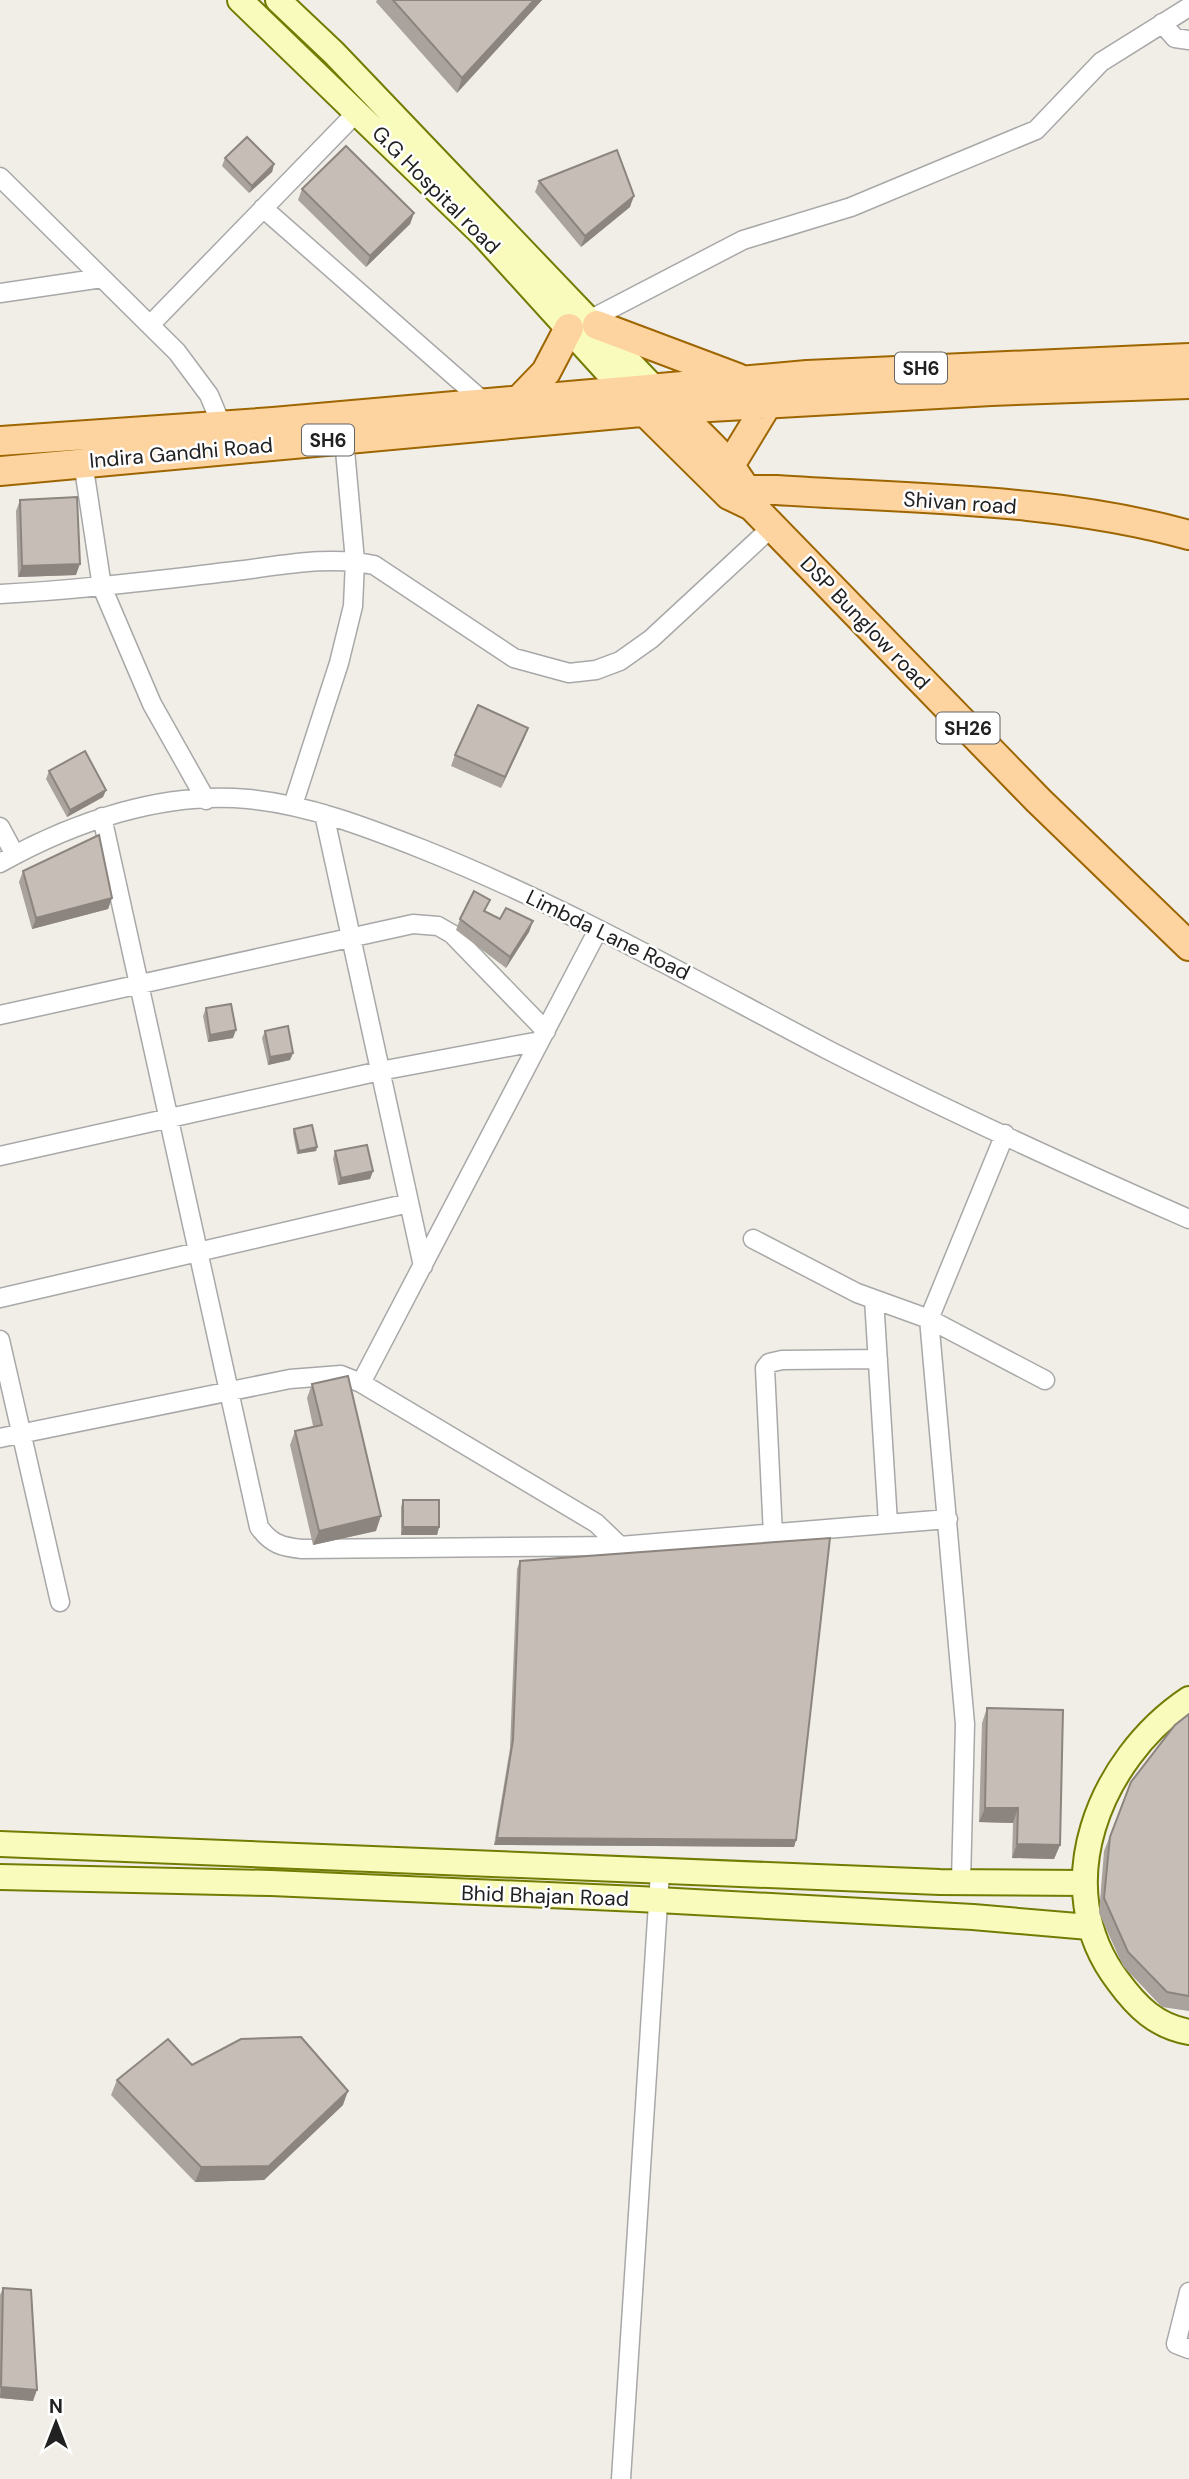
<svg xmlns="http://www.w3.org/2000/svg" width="1189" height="2479" viewBox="0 0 1189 2479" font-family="'DM Sans',sans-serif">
  <rect width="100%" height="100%" fill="#f1eee7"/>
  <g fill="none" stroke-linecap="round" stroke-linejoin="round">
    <g stroke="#a8a8a8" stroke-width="21">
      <path id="street" d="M 1162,23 L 1175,38 L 1189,40
        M 0,177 L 177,352 L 209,395 L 222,426
        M 263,208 L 484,402
        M 0,293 L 102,278
        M 591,319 L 743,240 L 851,207 L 1036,130 L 1101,62 L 1189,7
        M 150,325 L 358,111
        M 83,462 L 102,587 L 152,704 L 206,800
        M 0,594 C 79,590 157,580 235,571 C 279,566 329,555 374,565 L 514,658 L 569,673 L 596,670 L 620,661 L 651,639 L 772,527
        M 293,805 L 339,663 L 353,606 L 355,561 L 344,439
        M 324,814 L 423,1266
        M 102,817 L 259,1527 C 271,1544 282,1547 302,1549 L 620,1546 L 948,1519
        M 0,827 L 15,855
        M 0,863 C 73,822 163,791 248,799 C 309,805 366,827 422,849 C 563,905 696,981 830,1051 C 948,1111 1068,1166 1189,1219
        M 0,1015 L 413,924 L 438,926 L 452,934 L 546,1031
        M 0,1156 L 380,1071 L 540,1041
        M 753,1239 L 857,1293 L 929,1319 L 1045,1380
        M 0,1298 L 409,1203
        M 874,1299 L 888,1523
        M 0,1340 L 60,1602
        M 361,1383 L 598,930
        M 0,1438 L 290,1379 L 341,1375 L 361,1383 L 596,1523 L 620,1546
        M 773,1535 L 765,1368 L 769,1363 L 782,1360 L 878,1359
        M 961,1882 L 965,1724 L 929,1319 L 1005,1134
        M 1189,2292 L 1176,2344 L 1189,2349
        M 621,2479 L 660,1872"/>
    </g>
    <g stroke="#727c03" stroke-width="28">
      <path id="secondary" d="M 240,0 L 483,235 L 623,389
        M 278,0 L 334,53 L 653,387
        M 1189,1699 C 1099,1759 1047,1888 1118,1981 C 1137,2007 1156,2026 1189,2032
        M 0,1844 L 940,1882 L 1084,1883
        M 0,1877 L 271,1883 L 639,1899 L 973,1917 L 1089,1927"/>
    </g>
    <g stroke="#9d6600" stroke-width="32">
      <path id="primary" d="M 597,325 L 738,378
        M 521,398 L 546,372 L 569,328
        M 666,401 C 694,431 738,464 751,503
        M 635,402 L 729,495 L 752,506 L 1038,800 L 1189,946
        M 0,441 L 273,422 L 807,375 L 1189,358
        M 729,467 L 768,403
        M 0,471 L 674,409 L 991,391 L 1189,384
        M 729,495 L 747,490 L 776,490 C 914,499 1056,498 1189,535"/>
    </g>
    <use href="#street" stroke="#fff" stroke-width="18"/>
    <use href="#secondary" stroke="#f9fbbc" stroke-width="24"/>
    <use href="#primary" stroke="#fdd3a0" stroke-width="28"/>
  </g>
  <path fill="#aaa39d" d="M 377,0 L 542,0 L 457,93 L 376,2 Z
    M 225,158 L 274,164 L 272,172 L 249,193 L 222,166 Z
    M 539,181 L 630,207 L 581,247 L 535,192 Z
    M 302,189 L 414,213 L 410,224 L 366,267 L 298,200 Z
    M 20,500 L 76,575 L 18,577 L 16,511 Z
    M 528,728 L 501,788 L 451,766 L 455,755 Z
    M 49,771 L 106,790 L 103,797 L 67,817 L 46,779 Z
    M 23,871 L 112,898 L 108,909 L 32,929 L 19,882 Z
    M 486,912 L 500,919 L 533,921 L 529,932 L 506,968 L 456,930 L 460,919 Z
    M 206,1008 L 233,1038 L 208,1042 L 203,1016 Z
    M 265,1031 L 293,1053 L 290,1060 L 268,1065 L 262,1038 Z
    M 294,1129 L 317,1147 L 316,1151 L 297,1154 L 293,1133 Z
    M 335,1151 L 373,1171 L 370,1179 L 338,1185 L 333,1159 Z
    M 312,1384 L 376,1531 L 313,1545 L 290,1445 L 295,1431 L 313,1426 L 307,1398 Z
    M 403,1500 L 439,1527 L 437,1535 L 401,1535 L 401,1507 Z
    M 520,1561 L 796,1840 L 794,1847 L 494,1845 L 510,1748 L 517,1569 Z
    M 987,1708 L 1060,1845 L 1054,1859 L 1012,1858 L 1013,1823 L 979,1822 L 982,1723 Z
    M 1189,1714 L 1189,2011 L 1162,2007 L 1123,1966 L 1099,1913 L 1104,1851 L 1131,1782 Z
    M 192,2065 L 343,2105 L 264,2180 L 195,2182 L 111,2095 L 117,2080 Z
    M 3,2288 L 33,2401 L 0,2398 L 0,2295 Z"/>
  <path fill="#8b847f" d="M 534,0 L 542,0 L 457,93 L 462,78 Z
    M 274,164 L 272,172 L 249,193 L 252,186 Z
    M 634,196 L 630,207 L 581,247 L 585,236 Z
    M 414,213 L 410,224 L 366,267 L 370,256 Z
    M 80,564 L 76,575 L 18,577 L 22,566 Z
    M 528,728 L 524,739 L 501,788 L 505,777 Z
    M 106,790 L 103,797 L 67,817 L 70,810 Z
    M 112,898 L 108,909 L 32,929 L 36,918 Z
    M 533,921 L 529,932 L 506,968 L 510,957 Z
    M 236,1030 L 233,1038 L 208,1042 L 210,1035 Z
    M 293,1053 L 290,1060 L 268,1065 L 270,1057 Z
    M 317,1147 L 316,1151 L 297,1154 L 299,1151 Z
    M 373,1171 L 370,1179 L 338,1185 L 341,1178 Z
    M 381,1516 L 376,1531 L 313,1545 L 319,1531 Z
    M 403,1527 L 439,1527 L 437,1535 L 401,1535 Z
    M 985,1808 L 1018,1808 L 1013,1823 L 979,1822 Z
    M 497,1838 L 796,1840 L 794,1847 L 494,1845 Z
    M 1017,1844 L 1060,1845 L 1054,1859 L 1012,1858 Z
    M 348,2091 L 343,2105 L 264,2180 L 195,2182 L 201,2167 Z
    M 1,2387 L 37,2390 L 33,2401 L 0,2398 Z"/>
  <path fill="#c6bdb6" stroke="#8b847f" stroke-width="2" d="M 393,0 L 534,0 L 462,78 Z
    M 247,137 L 274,164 L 252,186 L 225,158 Z
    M 346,146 L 414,213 L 370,256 L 302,189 Z
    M 617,150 L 634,196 L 585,236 L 539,181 Z
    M 77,497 L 80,564 L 22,566 L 20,500 Z
    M 478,705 L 528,728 L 505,777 L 455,755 Z
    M 85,751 L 106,790 L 70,810 L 49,771 Z
    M 99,835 L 112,898 L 36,918 L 23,871 Z
    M 474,891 L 490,900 L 484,911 L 500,919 L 506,908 L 533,921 L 510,957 L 460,919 Z
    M 231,1004 L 236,1030 L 210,1035 L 206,1008 Z
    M 288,1026 L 293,1053 L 270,1057 L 265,1031 Z
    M 312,1125 L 317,1147 L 299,1151 L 294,1129 Z
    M 367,1145 L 373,1171 L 341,1178 L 335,1151 Z
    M 348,1376 L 381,1516 L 319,1531 L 295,1431 L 322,1425 L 312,1384 Z
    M 403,1500 L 439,1500 L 439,1527 L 403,1527 Z
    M 830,1538 L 796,1840 L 497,1838 L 513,1740 L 520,1561 Z
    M 987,1708 L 1063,1710 L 1060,1845 L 1017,1844 L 1018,1808 L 985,1808 Z
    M 1189,1714 L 1189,1996 L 1167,1992 L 1128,1952 L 1104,1898 L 1110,1837 L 1131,1782 L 1175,1725 Z
    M 301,2037 L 348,2091 L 269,2166 L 201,2167 L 117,2080 L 168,2039 L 192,2065 L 241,2039 Z
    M 3,2288 L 31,2290 L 37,2390 L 1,2387 Z"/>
  <g text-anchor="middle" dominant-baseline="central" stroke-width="5" stroke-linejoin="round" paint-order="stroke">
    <g fill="#fff" stroke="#646464" stroke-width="2">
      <rect x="895" y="352.5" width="52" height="31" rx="5"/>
      <rect x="302" y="424.5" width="52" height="31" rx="5"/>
      <rect x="936.5" y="712.5" width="63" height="31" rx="5"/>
    </g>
    <g font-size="19" font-weight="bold" fill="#212121">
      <text x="921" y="368">SH6</text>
      <text x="328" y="440">SH6</text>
      <text x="968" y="728">SH26</text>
    </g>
    <g font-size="21" fill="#212121" stroke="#fff">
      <text transform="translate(436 190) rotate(45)">G.G Hospital road</text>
      <text transform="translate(181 453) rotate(-5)">Indira Gandhi Road</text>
      <text transform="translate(960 503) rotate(4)">Shivan road</text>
      <text transform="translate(865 623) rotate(46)">DSP Bunglow road</text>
      <text transform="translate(608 935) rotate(26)">Limbda Lane Road</text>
      <text transform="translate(545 1896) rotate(2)">Bhid Bhajan Road</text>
    </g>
  </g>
  <g transform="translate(56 2423)" stroke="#ffffff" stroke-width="5" paint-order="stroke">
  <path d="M0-5L12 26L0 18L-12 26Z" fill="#212121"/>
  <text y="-10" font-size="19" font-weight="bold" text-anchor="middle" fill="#212121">N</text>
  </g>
</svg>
